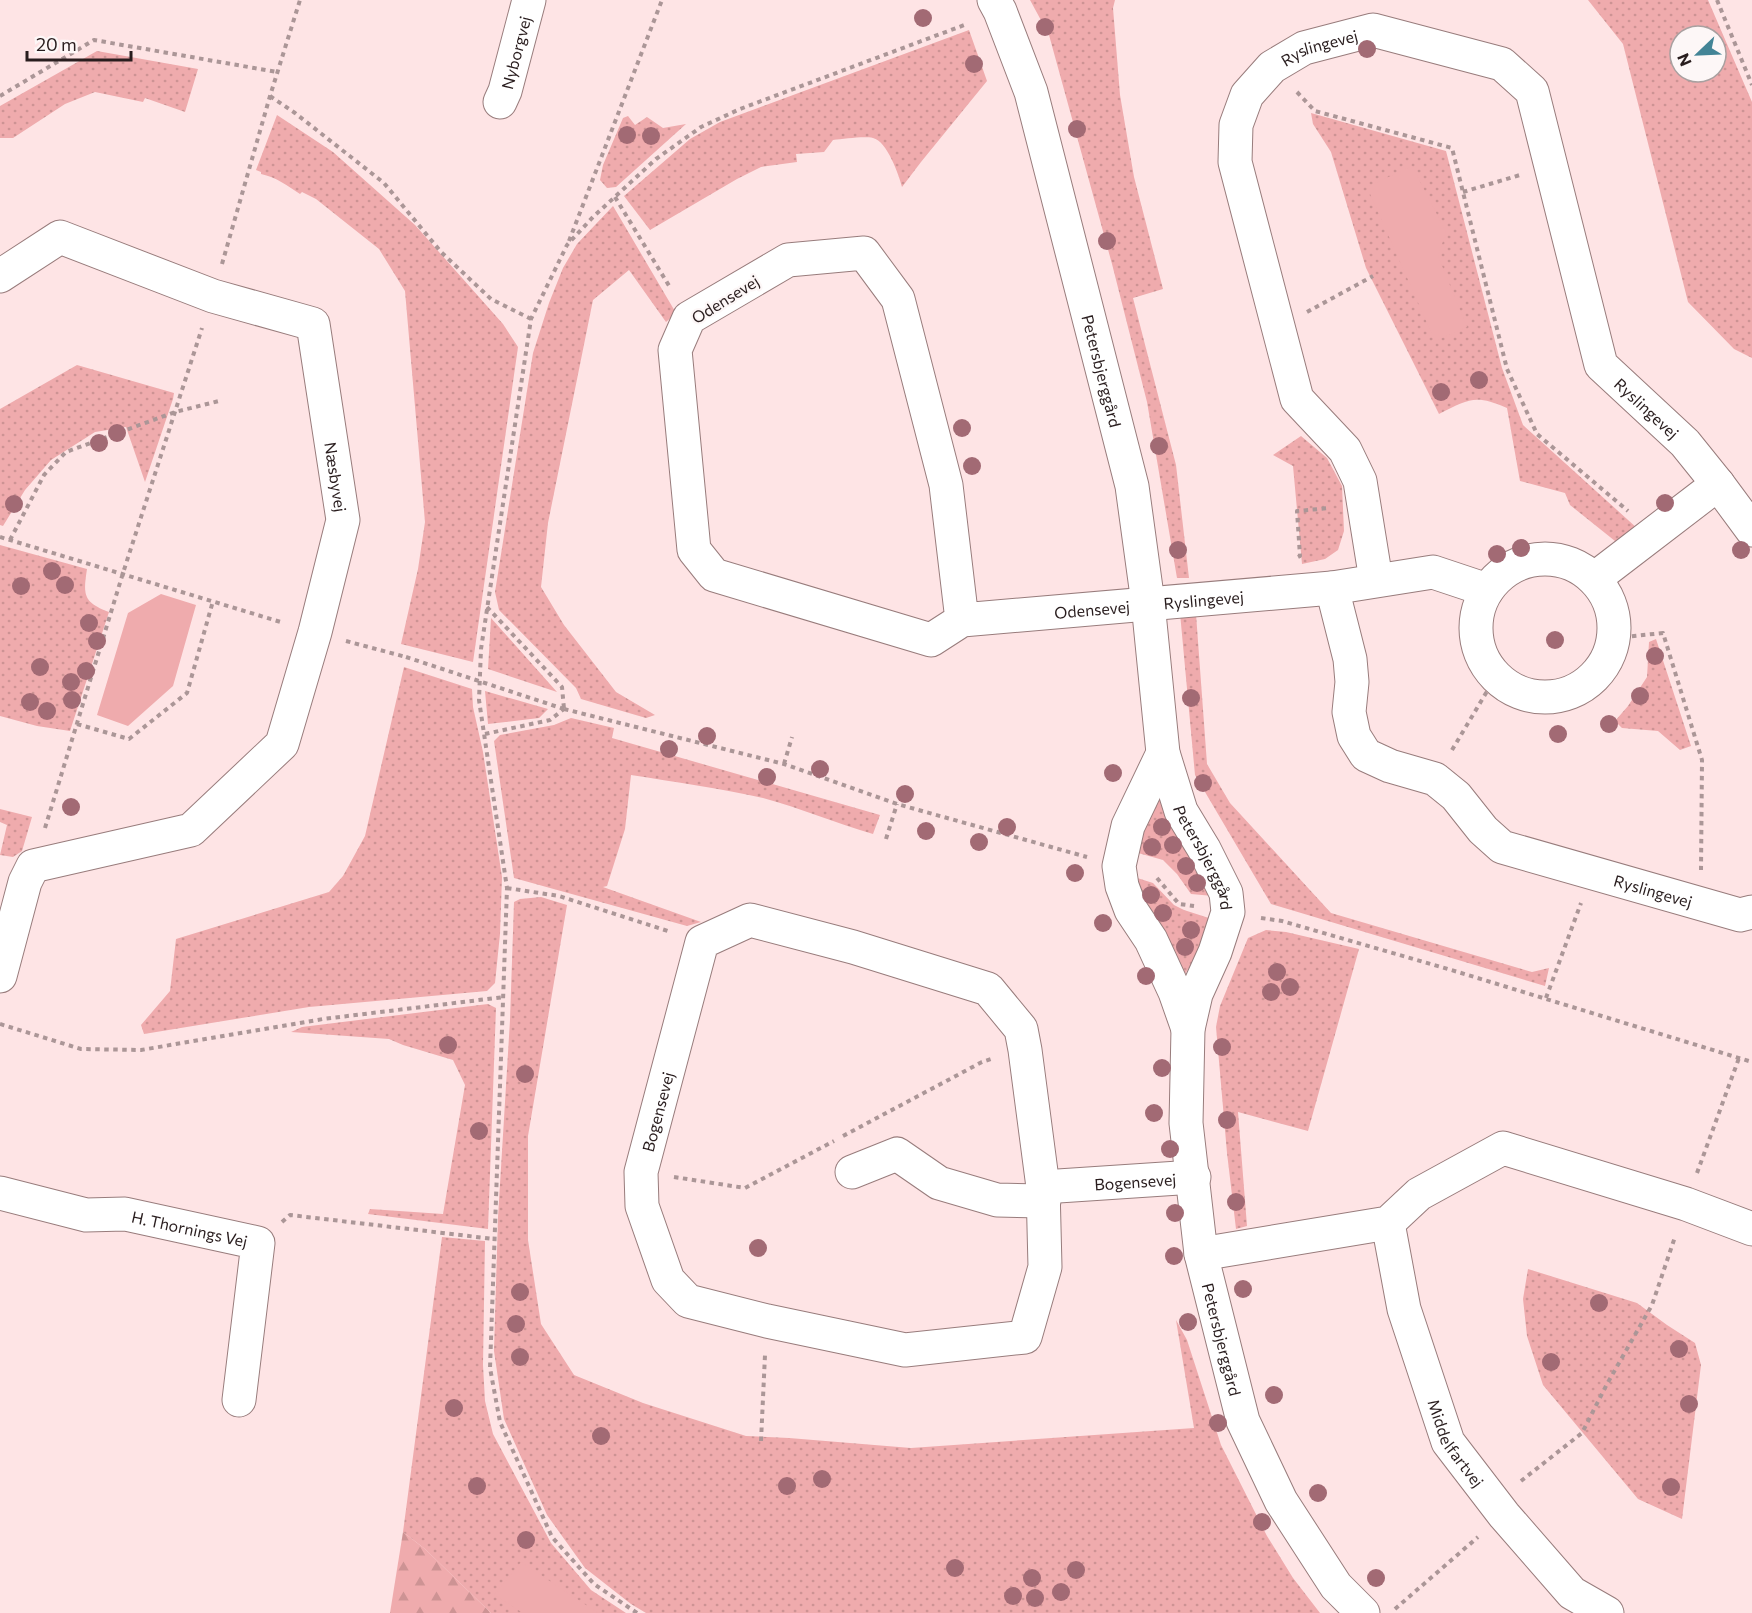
<svg xmlns="http://www.w3.org/2000/svg" width="1752" height="1613" viewBox="0 0 1752 1613" font-family="Commissioner,sans-serif">
  <defs>
    <pattern id="grass-dots" width="8" height="8" patternUnits="userSpaceOnUse" patternTransform="scale(1.5)"><rect width="8" height="8" fill="#efabad"/><path d="M2 2h.1M6 6h.1" fill="none" stroke="#cd9394" stroke-width="1.8" stroke-linecap="round"/></pattern>
    <pattern id="forest-firs" width="22" height="20" patternUnits="userSpaceOnUse" patternTransform="scale(1.5)"><rect width="22" height="20" fill="#efabad"/><path d="M5 1l3.5 6h-7zM16 11l3.5 6h-7z" fill="#cd9394"/></pattern>
  </defs>
  <rect width="100%" height="100%" fill="#fee4e5"/>
  <path fill="url(#grass-dots)" fill-rule="evenodd" d="M 1030,0 L 1115,0 L 1113,8 L 1120,95 L 1134,177 L 1163,289 L 1133,298 L 1176,465 L 1189,578 L 1177,578 L 1147,402 L 1112,264 L 1049,35 Z
    M 1588,0 L 1708,0 L 1752,102 L 1752,358 L 1734,349 L 1688,302 L 1623,44 ZM 1680,36 L 1716,36 L 1716,72 L 1680,72 Z
    M 969,30 L 987,81 L 921,162 L 902,187 C 899,175 887,141 873,138 C 863,136 844,139 833,140 L 824,152 L 796,154 L 797,162 L 761,167 L 737,179 L 650,230 L 624,196 L 690,139 L 720,122 Z
    M 97,51 L 198,69 L 185,112 L 145,98 L 143,102 L 95,92 L 65,104 L 13,138 L 0,138 L 0,106 Z
    M 1311,113 L 1446,151 L 1502,368 L 1523,425 L 1638,529 L 1620,545 L 1570,505 L 1565,493 L 1520,481 L 1507,408 C 1475,394 1469,399 1439,414 L 1366,268 L 1331,152 L 1313,124 Z
    M 277,115 L 333,152 L 415,225 L 503,324 L 518,347 L 473,662 L 401,644 L 418,569 L 425,522 L 405,291 L 379,249 L 316,199 L 302,192 L 300,194 C 288,186 276,177 261,174 L 261,172 L 256,170 Z
    M 628,116 L 635,125 L 647,117 L 663,128 L 686,124 L 616,187 L 607,188 L 600,180 L 603,165 L 623,118 Z
    M 613,206 L 676,313 L 666,322 L 629,270 L 593,300 L 548,523 L 541,587 L 564,625 L 616,692 L 655,715 L 646,718 L 581,699 L 576,688 L 499,610 L 495,592 L 533,353 L 549,303 L 563,268 L 577,244 Z
    M 77,365 L 174,393 L 173,399 L 145,482 L 126,427 L 95,432 L 51,460 L 25,490 L 3,526 L 0,525 L 0,409 Z
    M 1301,436 L 1327,458 L 1342,486 L 1344,531 L 1338,550 L 1325,559 L 1302,564 L 1293,466 L 1273,455 Z
    M 0,545 L 87,569 C 83,595 83,602 109,612 L 70,731 L 37,726 L 0,716 Z
    M 1180,613 L 1196,614 L 1207,764 L 1230,803 L 1331,913 L 1532,972 L 1549,968 L 1545,986 L 1271,904 L 1195,775 Z
    M 491,618 L 557,692 L 488,669 Z
    M 1656,639 L 1691,746 L 1680,750 L 1658,731 L 1622,728 L 1615,721 L 1628,706 L 1647,677 L 1649,642 Z
    M 404,667 L 472,689 L 473,707 L 483,752 L 502,877 L 500,934 L 495,983 L 487,991 L 309,1007 L 144,1034 L 141,1025 L 170,991 L 176,939 L 329,892 L 343,876 L 365,836 Z
    M 485,691 L 548,709 L 539,718 L 488,724 Z
    M 571,718 L 614,728 L 612,738 L 880,815 L 873,834 C 836,823 800,808 763,798 C 719,788 675,782 631,775 L 625,829 L 607,886 L 603,887 L 701,922 L 687,926 L 514,878 L 494,741 L 500,735 L 554,725 Z
    M 1160,795 L 1213,896 L 1191,894 L 1177,874 L 1163,860 L 1131,851 Z
    M 0,809 L 32,817 L 22,851 L 13,857 L 0,855 L 7,825 L 0,822 Z
    M 1131,876 L 1153,883 L 1174,905 L 1184,910 L 1212,919 L 1202,948 L 1183,977 Z
    M 541,897 L 567,905 L 528,1136 L 528,1240 L 541,1324 L 574,1375 L 643,1403 L 746,1436 L 789,1438 L 911,1448 L 1194,1428 L 1176,1320 L 1187,1340 L 1221,1445 L 1267,1536 L 1293,1578 L 1320,1613 L 646,1613 L 631,1604 L 585,1568 L 547,1515 L 504,1419 L 494,1351 L 498,1217 L 510,1020 L 514,902 L 520,899 Z
    M 1266,930 L 1286,932 L 1359,949 L 1308,1131 L 1238,1112 L 1247,1226 L 1236,1229 L 1227,1153 L 1216,1027 L 1220,1006 L 1248,938 Z
    M 488,1004 L 496,1008 L 488,1229 L 368,1214 L 370,1209 L 443,1214 L 465,1085 L 453,1060 L 403,1045 L 389,1039 L 291,1032 L 302,1027 Z
    M 442,1237 L 485,1241 L 483,1365 L 485,1401 L 493,1434 L 551,1543 L 591,1590 L 626,1613 L 491,1613 L 425,1549 L 403,1532 Z
    M 1528,1269 L 1637,1303 L 1667,1325 L 1695,1343 L 1701,1365 L 1682,1519 L 1638,1499 L 1543,1385 L 1527,1336 L 1523,1299 Z"/>
  <path fill="url(#forest-firs)" d="M 403,1532 L 425,1549 L 491,1613 L 390,1613 Z"/>
  <path fill="#efabad" d="M 1412,166 L 1446,232 L 1438,256 L 1467,327 L 1435,341 L 1367,187 Z
    M 161,594 L 196,605 L 173,686 L 128,726 L 97,715 L 128,613 Z
    M 521,1562 L 598,1613 L 523,1613 L 494,1595 Z"/>
  <g fill="none" stroke-linecap="round" stroke-linejoin="round">
    <g stroke="#987c7c" stroke-width="35">
      <g id="minor">
        <path id="s1" d="M 994,0 L 1000,11 L 1031,92 L 1132,486 L 1148,603 L 1163,753 L 1181,811 L 1204,849 L 1226,893 L 1228,912 L 1215,952 L 1196,994 L 1188,1029 L 1186,1123 L 1201,1254 L 1243,1421 L 1281,1501 L 1336,1586 L 1363,1613"/>
        <path id="s2" d="M 500,102 L 505,91 L 529,0"/>
        <path id="s3" d="M 0,276 L 60,237 L 213,296 L 313,324 L 343,520 L 315,632 L 282,744 L 191,830 L 33,866 L 25,882 L 0,976"/>
        <circle cx="1545" cy="628" r="69"/>
        <path d="M 1594,579 L 1718,484"/>
        <path id="s4" d="M 1376,580 L 1360,481 L 1345,450 L 1297,399 L 1235,162 L 1236,125 L 1247,95 L 1272,67 L 1304,48 L 1373,30 L 1502,64 L 1532,91 L 1601,365 L 1685,443 L 1718,484 L 1752,530"/>
        <path id="s5" d="M 1332,588 L 1350,659 L 1352,682 L 1349,712 L 1354,736 L 1366,755 L 1390,766 L 1435,779 L 1456,796 L 1483,830 L 1502,847 L 1740,915 L 1752,912"/>
        <path id="s6" d="M 962,620 L 946,485 L 898,299 L 864,253 L 788,260 L 689,318 L 675,350 L 694,550 L 714,575 L 931,640 L 962,620 L 1332,588 L 1433,572 L 1487,590"/>
        <path d="M 1163,753 L 1128,826 L 1119,866 L 1122,886 L 1131,910 L 1151,940 L 1175,992 L 1188,1029"/>
        <path d="M 852,1172 L 897,1154 L 939,1183 L 997,1200 L 1044,1201"/>
        <path id="s7" d="M 1043,1187 L 1045,1267 L 1025,1337 L 905,1350 L 767,1321 L 688,1301 L 668,1280 L 642,1206 L 641,1172 L 702,942 L 750,920 L 853,947 L 988,989 L 1021,1029 L 1025,1050 L 1043,1187 L 1194,1177"/>
        <path id="s8" d="M 0,1193 L 86,1215 L 125,1214 L 258,1243 L 239,1400"/>
        <path id="s9" d="M 1388,1223 L 1404,1309 L 1448,1442 L 1504,1515 L 1572,1593 L 1607,1613"/>
        <path d="M 1201,1254 L 1388,1223 L 1419,1194 L 1503,1148 L 1686,1204 L 1752,1229"/>
      </g>
    </g>
    <path stroke="#ab9697" stroke-width="4" stroke-dasharray="4.5 4.5" stroke-linecap="butt" d="M 1717,0 L 1752,85
      M 1297,92 L 1315,111 L 1452,148 L 1507,369 L 1537,434 L 1628,511
      M 0,96 L 94,40 L 277,72
      M 270,96 L 295,113 L 384,183 L 441,252 L 491,299 L 531,319
      M 1463,192 L 1520,175
      M 615,197 L 671,289
      M 569,241 L 662,0
      M 222,264 L 270,96 L 300,0
      M 1307,312 L 1373,276
      M 0,537 L 284,623
      M 10,540 L 44,475 L 66,452 L 175,412 L 219,401
      M 1298,557 L 1300,556 L 1297,511 L 1330,508
      M 487,607 L 562,687 L 564,709
      M 1614,638 L 1663,633 L 1702,760 L 1701,870
      M 346,641 L 406,657
      M 564,709 L 784,764 L 897,804 L 1087,857
      M 77,724 L 129,739 L 187,693 L 213,601
      M 485,734 L 550,720 L 564,709
      M 1452,750 L 1486,693 L 1499,681
      M 784,764 L 792,737
      M 45,828 L 123,573 L 202,328
      M 886,839 L 897,804
      M 1157,878 L 1179,904 L 1194,906
      M 507,888 L 559,896 L 671,932
      M 1261,918 L 1282,921 L 1458,972 L 1752,1062
      M 1546,998 L 1581,903
      M 0,1024 L 81,1049 L 141,1050 L 323,1019 L 504,997
      M 843,1136 L 982,1062 L 994,1058
      M 1697,1173 L 1739,1058
      M 674,1177 L 745,1188 L 834,1141
      M 282,1222 L 290,1215 L 494,1239
      M 761,1441 L 765,1355
      M 1521,1481 L 1582,1433 L 1607,1384 L 1652,1305 L 1675,1237
      M 1395,1609 L 1478,1537
      M 637,1613 L 594,1584 L 552,1537 L 500,1422 L 490,1368 L 507,888 L 479,700 L 481,649 L 531,319 L 567,245 L 593,217 L 656,159 L 701,127 L 740,109 L 967,24"/>
    <use href="#minor" stroke="#fff" stroke-width="33"/>
    <path stroke="#ab9697" stroke-width="4" stroke-dasharray="4.5 4.5" stroke-linecap="butt" d="M 406,657 L 564,709"/>
  </g>
  <g fill="#a26a74">
    <circle cx="923" cy="18" r="9"/>
    <circle cx="1045" cy="27" r="9"/>
    <circle cx="1367" cy="49" r="9"/>
    <circle cx="974" cy="64" r="9"/>
    <circle cx="1077" cy="129" r="9"/>
    <circle cx="627" cy="135" r="9"/>
    <circle cx="651" cy="136" r="9"/>
    <circle cx="1107" cy="241" r="9"/>
    <circle cx="1479" cy="380" r="9"/>
    <circle cx="1441" cy="392" r="9"/>
    <circle cx="962" cy="428" r="9"/>
    <circle cx="117" cy="433" r="9"/>
    <circle cx="99" cy="443" r="9"/>
    <circle cx="1159" cy="446" r="9"/>
    <circle cx="972" cy="466" r="9"/>
    <circle cx="1665" cy="503" r="9"/>
    <circle cx="14" cy="504" r="9"/>
    <circle cx="1521" cy="548" r="9"/>
    <circle cx="1178" cy="550" r="9"/>
    <circle cx="1741" cy="550" r="9"/>
    <circle cx="1497" cy="554" r="9"/>
    <circle cx="52" cy="571" r="9"/>
    <circle cx="65" cy="585" r="9"/>
    <circle cx="21" cy="586" r="9"/>
    <circle cx="89" cy="623" r="9"/>
    <circle cx="1555" cy="640" r="9"/>
    <circle cx="97" cy="641" r="9"/>
    <circle cx="1655" cy="656" r="9"/>
    <circle cx="40" cy="667" r="9"/>
    <circle cx="86" cy="671" r="9"/>
    <circle cx="71" cy="682" r="9"/>
    <circle cx="1640" cy="696" r="9"/>
    <circle cx="1191" cy="698" r="9"/>
    <circle cx="72" cy="700" r="9"/>
    <circle cx="30" cy="702" r="9"/>
    <circle cx="47" cy="711" r="9"/>
    <circle cx="1609" cy="724" r="9"/>
    <circle cx="1558" cy="734" r="9"/>
    <circle cx="707" cy="736" r="9"/>
    <circle cx="669" cy="749" r="9"/>
    <circle cx="820" cy="769" r="9"/>
    <circle cx="1113" cy="773" r="9"/>
    <circle cx="767" cy="777" r="9"/>
    <circle cx="1203" cy="783" r="9"/>
    <circle cx="905" cy="794" r="9"/>
    <circle cx="71" cy="807" r="9"/>
    <circle cx="1007" cy="827" r="9"/>
    <circle cx="1162" cy="827" r="9"/>
    <circle cx="926" cy="831" r="9"/>
    <circle cx="979" cy="842" r="9"/>
    <circle cx="1173" cy="845" r="9"/>
    <circle cx="1152" cy="847" r="9"/>
    <circle cx="1186" cy="866" r="9"/>
    <circle cx="1075" cy="873" r="9"/>
    <circle cx="1197" cy="883" r="9"/>
    <circle cx="1151" cy="895" r="9"/>
    <circle cx="1163" cy="913" r="9"/>
    <circle cx="1103" cy="923" r="9"/>
    <circle cx="1191" cy="930" r="9"/>
    <circle cx="1185" cy="947" r="9"/>
    <circle cx="1277" cy="972" r="9"/>
    <circle cx="1146" cy="976" r="9"/>
    <circle cx="1290" cy="987" r="9"/>
    <circle cx="1271" cy="992" r="9"/>
    <circle cx="448" cy="1045" r="9"/>
    <circle cx="1222" cy="1047" r="9"/>
    <circle cx="1162" cy="1068" r="9"/>
    <circle cx="525" cy="1074" r="9"/>
    <circle cx="1154" cy="1113" r="9"/>
    <circle cx="1227" cy="1120" r="9"/>
    <circle cx="479" cy="1131" r="9"/>
    <circle cx="1170" cy="1149" r="9"/>
    <circle cx="1236" cy="1202" r="9"/>
    <circle cx="1175" cy="1213" r="9"/>
    <circle cx="758" cy="1248" r="9"/>
    <circle cx="1174" cy="1256" r="9"/>
    <circle cx="1243" cy="1289" r="9"/>
    <circle cx="520" cy="1292" r="9"/>
    <circle cx="1599" cy="1303" r="9"/>
    <circle cx="1188" cy="1322" r="9"/>
    <circle cx="516" cy="1324" r="9"/>
    <circle cx="1679" cy="1349" r="9"/>
    <circle cx="520" cy="1357" r="9"/>
    <circle cx="1551" cy="1362" r="9"/>
    <circle cx="1274" cy="1395" r="9"/>
    <circle cx="1689" cy="1404" r="9"/>
    <circle cx="454" cy="1408" r="9"/>
    <circle cx="1218" cy="1423" r="9"/>
    <circle cx="601" cy="1436" r="9"/>
    <circle cx="822" cy="1479" r="9"/>
    <circle cx="477" cy="1486" r="9"/>
    <circle cx="787" cy="1486" r="9"/>
    <circle cx="1671" cy="1487" r="9"/>
    <circle cx="1318" cy="1493" r="9"/>
    <circle cx="1262" cy="1522" r="9"/>
    <circle cx="526" cy="1540" r="9"/>
    <circle cx="955" cy="1568" r="9"/>
    <circle cx="1076" cy="1570" r="9"/>
    <circle cx="1032" cy="1578" r="9"/>
    <circle cx="1376" cy="1578" r="9"/>
    <circle cx="1061" cy="1592" r="9"/>
    <circle cx="1013" cy="1596" r="9"/>
    <circle cx="1035" cy="1598" r="9"/>
  </g>
  <g text-anchor="middle" dominant-baseline="central" stroke-width="4.5" stroke-linejoin="round" paint-order="stroke">
    <g font-size="16" fill="#291d1e" stroke="#fdf7f7">
      <text stroke="none"><textPath href="#s4" startOffset="608">Ryslingevej</textPath></text>
      <text stroke="none"><textPath href="#s2" startOffset="52">Nyborgvej</textPath></text>
      <text transform="translate(725 299) rotate(-32)">Odensevej</text>
      <text stroke="none"><textPath href="#s1" startOffset="387">Petersbjerggård</textPath></text>
      <text stroke="none"><textPath href="#s4" startOffset="1184">Ryslingevej</textPath></text>
      <text stroke="none"><textPath href="#s3" startOffset="494">Næsbyvej</textPath></text>
      <text stroke="none"><textPath href="#s6" startOffset="1350">Ryslingevej</textPath></text>
      <text stroke="none"><textPath href="#s6" startOffset="1238">Odensevej</textPath></text>
      <text stroke="none"><textPath href="#s1" startOffset="888">Petersbjerggård</textPath></text>
      <text stroke="none"><textPath href="#s5" startOffset="500">Ryslingevej</textPath></text>
      <text stroke="none"><textPath href="#s7" startOffset="700">Bogensevej</textPath></text>
      <text stroke="none"><textPath href="#s7" startOffset="1480">Bogensevej</textPath></text>
      <text stroke="none"><textPath href="#s8" startOffset="194">H. Thornings Vej</textPath></text>
      <text stroke="none"><textPath href="#s1" startOffset="1386">Petersbjerggård</textPath></text>
      <text stroke="none"><textPath href="#s9" startOffset="232">Middelfartvej</textPath></text>
    </g>
  </g>
  <g transform="translate(1698 54) rotate(247)"><circle r="28" fill="#fdf7f7" stroke="#a8a0a0" stroke-width="1.5"/>
  <path d="M0-4.5L10 22L0 15L-10 22Z" fill="#438496"/>
  <text y="-9" font-size="16" font-weight="bold" text-anchor="middle" fill="#291d1e">N</text>
  </g>
  <path d="M27 51v9h104v-9" fill="none" stroke="#291d1e" stroke-width="3"/>
  <text x="36" y="51" font-size="18" fill="#291d1e" stroke="#fdf7f7" stroke-width="4.5" paint-order="stroke">20 m</text>
</svg>
